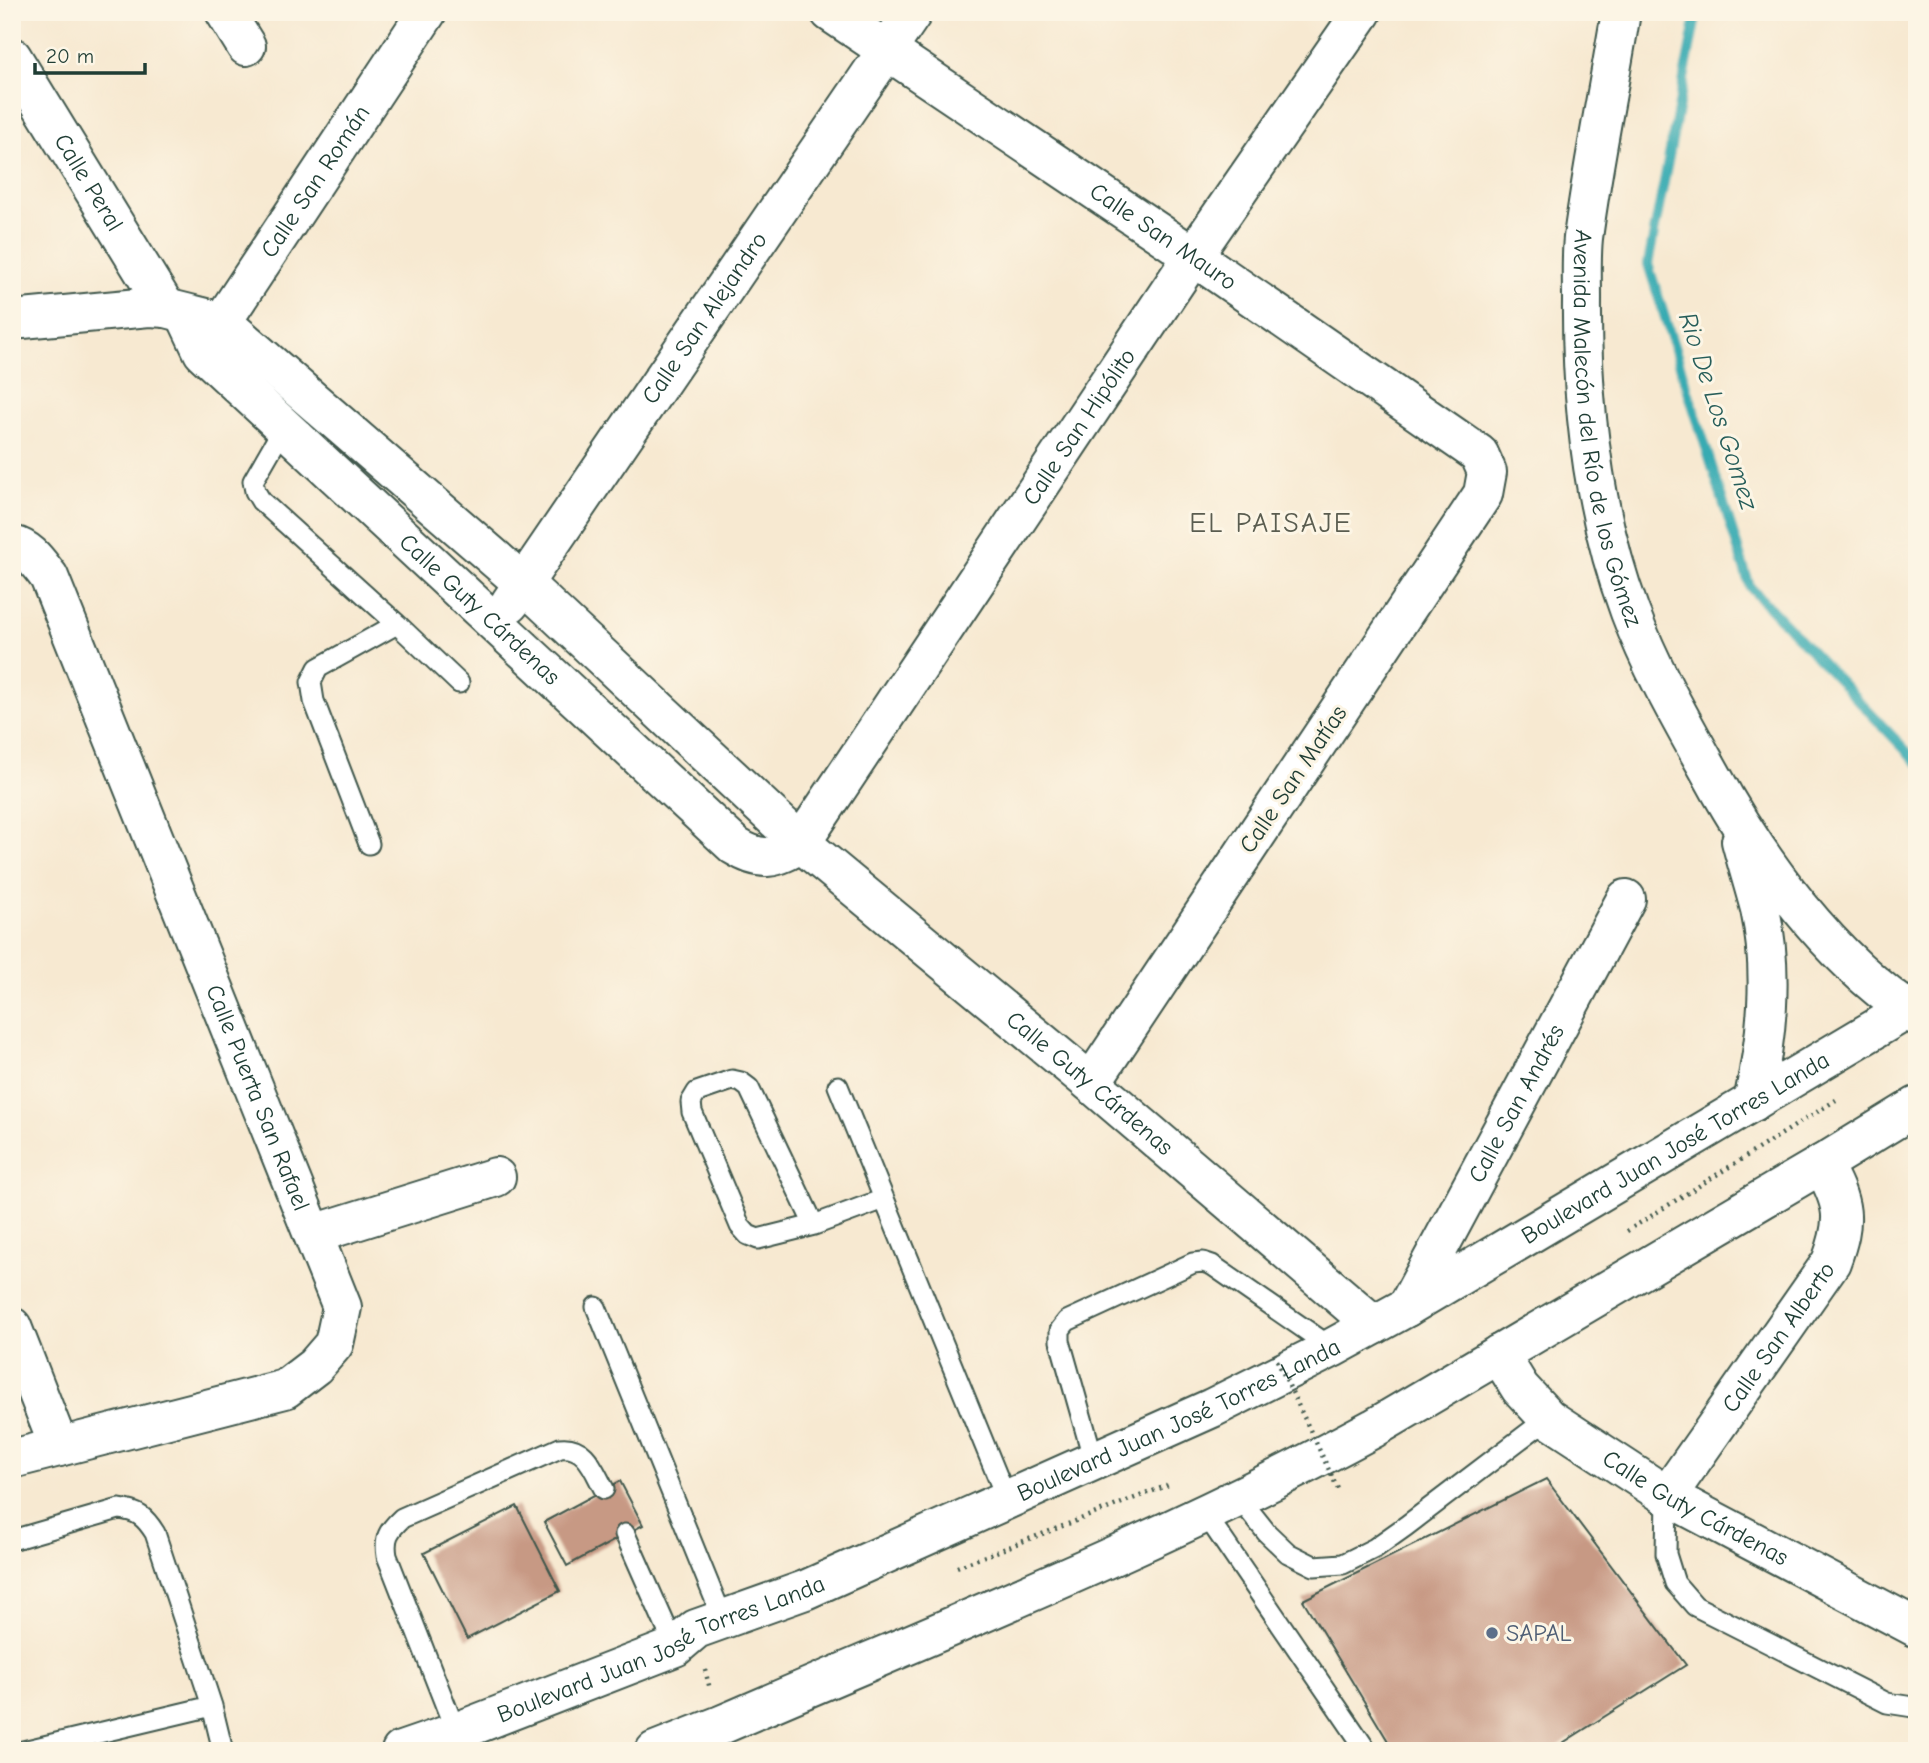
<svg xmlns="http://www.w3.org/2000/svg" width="1929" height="1763" viewBox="0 0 1929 1763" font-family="'Comic Neue',sans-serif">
  <rect width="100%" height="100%" fill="#fcf5e5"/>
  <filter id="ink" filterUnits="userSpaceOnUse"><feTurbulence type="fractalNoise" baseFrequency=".0143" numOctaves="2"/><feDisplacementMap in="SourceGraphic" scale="14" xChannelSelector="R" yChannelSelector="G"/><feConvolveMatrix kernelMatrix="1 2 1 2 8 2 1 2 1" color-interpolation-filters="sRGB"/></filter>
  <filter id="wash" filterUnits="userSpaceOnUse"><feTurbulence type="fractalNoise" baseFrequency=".00686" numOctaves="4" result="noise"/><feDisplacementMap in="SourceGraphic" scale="28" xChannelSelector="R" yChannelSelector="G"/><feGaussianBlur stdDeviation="1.57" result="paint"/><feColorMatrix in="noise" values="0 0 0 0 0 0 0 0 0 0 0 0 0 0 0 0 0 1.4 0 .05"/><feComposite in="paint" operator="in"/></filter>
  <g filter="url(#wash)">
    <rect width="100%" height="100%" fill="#f7e9d1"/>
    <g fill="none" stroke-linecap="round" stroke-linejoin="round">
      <path stroke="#39abb2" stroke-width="10" d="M 1697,12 L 1648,264 L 1750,587 L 1917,762"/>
    </g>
    <g id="blocks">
      <path fill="#c79984" d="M 1546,1479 L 1686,1665 L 1550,1751 L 1394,1751 L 1303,1600 Z
        M 620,1481 L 643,1525 L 567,1566 L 544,1522 Z
        M 517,1506 L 560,1591 L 467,1639 L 424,1553 Z"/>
    </g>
  </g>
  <g filter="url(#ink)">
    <use href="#blocks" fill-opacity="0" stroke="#3f574c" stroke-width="2"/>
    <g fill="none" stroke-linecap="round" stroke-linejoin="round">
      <g stroke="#3f574c" stroke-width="23">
        <path id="service" d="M 284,427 L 253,481 L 255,491 L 261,501 L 397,624
          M 369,844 L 314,701 L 311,682 L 318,668 L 397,624 L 459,683
          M 838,1086 L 1007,1500
          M 814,1225 L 749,1088 L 741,1082 L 732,1080 L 697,1092 L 691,1102 L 692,1112 L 740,1226 L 748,1235 L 758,1239 L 814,1225 L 884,1199
          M 596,1307 L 723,1619
          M 1094,1461 L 1060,1341 L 1060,1330 L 1067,1321 L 1193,1263 L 1203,1262 L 1212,1265 L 1332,1348
          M 1667,1496 L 1666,1554 L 1675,1583 L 1695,1606 L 1887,1703 L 1913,1707 L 1917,1706
          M 1240,1499 L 1267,1533 L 1288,1553 L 1314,1566 L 1343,1564 L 1375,1548 L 1406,1526 L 1548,1418
          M 1206,1515 L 1367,1751
          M 625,1534 L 675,1647
          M 12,1540 L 119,1509 C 138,1511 145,1517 155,1533 L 212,1706 L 223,1751
          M 456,1732 L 387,1556 C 384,1538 388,1531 402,1518 L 560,1448 C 586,1445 593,1469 604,1489
          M 23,1751 L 212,1706"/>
      </g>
      <g stroke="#3f574c" stroke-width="42">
        <g id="minor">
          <path d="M 225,12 L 246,46"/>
          <path id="s1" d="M 830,12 L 1193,256 L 1479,454 L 1487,472 L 1483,494 L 1091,1083"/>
          <path id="s2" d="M 12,57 L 166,308"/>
          <path id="s3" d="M 185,314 L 203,352 L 735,846 C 762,863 775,859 801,843 L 1193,256 L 1362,12"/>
          <path id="s4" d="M 12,320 L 149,307 L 166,308 L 222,322 L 523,583 L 801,843 L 1091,1083 L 1374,1325"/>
          <path id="s5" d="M 208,343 L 427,12"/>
          <path id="s6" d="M 12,545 C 30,549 38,563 49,577 L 342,1307 L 334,1344 L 315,1366 L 285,1389 L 12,1459"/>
          <path id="s7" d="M 510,603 L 913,12"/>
          <path d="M 314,1234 L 496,1177"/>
          <path id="s8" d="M 1407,1307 L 1626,899"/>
          <path d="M 12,1327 L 59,1447"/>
          <path id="s9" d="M 1499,1354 L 1520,1388 L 1548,1418 L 1667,1496 L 1917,1628"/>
          <path id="s10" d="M 1667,1496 L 1831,1262 C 1847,1219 1844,1204 1822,1164"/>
        </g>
      </g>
      <g stroke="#3f574c" stroke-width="42">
        <g id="primary">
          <path id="s11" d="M 1621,12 C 1609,87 1593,162 1583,238 C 1581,258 1582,279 1582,299 C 1581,404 1593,513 1630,612 C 1651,668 1681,720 1710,772 C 1758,861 1831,961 1917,1016"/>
          <path d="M 1741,841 C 1747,864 1754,886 1760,909 C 1774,973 1767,1038 1753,1102"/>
          <path id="s12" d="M 401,1751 L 456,1732 L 675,1647 L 696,1629 L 805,1590 L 1212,1408 L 1332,1348 L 1407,1307 L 1917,1004"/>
          <path d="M 655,1751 L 721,1725 C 940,1630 1164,1542 1374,1428 L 1822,1164 L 1917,1106"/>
        </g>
      </g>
      <path stroke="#3f574c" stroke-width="4.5" stroke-dasharray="2 5" stroke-linecap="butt" d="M 1627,1231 L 1836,1100
        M 957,1567 L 1171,1484
        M 705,1670 L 710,1689"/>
      <use href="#service" stroke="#fff" stroke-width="19"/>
      <use href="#minor" stroke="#fff" stroke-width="38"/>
      <use href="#primary" stroke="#fff" stroke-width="38"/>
      <path stroke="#3f574c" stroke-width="4.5" stroke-dasharray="2 5" stroke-linecap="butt" d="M 1274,1354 L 1338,1489"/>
    </g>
  </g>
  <circle fill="#5c6f8a" stroke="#fcf5e5" stroke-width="2.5" cx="1492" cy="1633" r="7"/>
  <g text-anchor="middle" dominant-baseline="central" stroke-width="6" stroke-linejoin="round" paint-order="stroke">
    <g font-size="24" fill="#1f3d34" stroke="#fcf5e5">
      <text stroke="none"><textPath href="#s2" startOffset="147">Calle Peral</textPath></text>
      <text stroke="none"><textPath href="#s5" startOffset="194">Calle San Román</textPath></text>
      <text stroke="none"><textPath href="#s1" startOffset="402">Calle San Mauro</textPath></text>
      <text stroke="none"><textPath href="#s7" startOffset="345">Calle San Alejandro</textPath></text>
      <text stroke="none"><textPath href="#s3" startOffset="1340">Calle San Hipólito</textPath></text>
      <text stroke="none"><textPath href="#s11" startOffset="422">Avenida Malecón del Río de los Gómez</textPath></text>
      <text stroke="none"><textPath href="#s3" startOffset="420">Calle Guty Cárdenas</textPath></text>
      <text transform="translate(1293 779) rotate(-56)">Calle San Matías</text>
      <text stroke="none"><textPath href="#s4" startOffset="1367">Calle Guty Cárdenas</textPath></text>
      <text stroke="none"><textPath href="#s6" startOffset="611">Calle Puerta San Rafael</textPath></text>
      <text stroke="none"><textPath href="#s8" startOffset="231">Calle San Andrés</textPath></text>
      <text stroke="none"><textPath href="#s12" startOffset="1414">Boulevard Juan José Torres Landa</textPath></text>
      <text stroke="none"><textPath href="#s10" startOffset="194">Calle San Alberto</textPath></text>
      <text stroke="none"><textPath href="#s12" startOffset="847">Boulevard Juan José Torres Landa</textPath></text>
      <text stroke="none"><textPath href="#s9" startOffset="254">Calle Guty Cárdenas</textPath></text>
      <text stroke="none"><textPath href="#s12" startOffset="280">Boulevard Juan José Torres Landa</textPath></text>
    </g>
    <g font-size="24" fill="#4e5e75" stroke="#fcf5e5" text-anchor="start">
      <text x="1506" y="1633">SAPAL</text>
    </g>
    <g font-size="26" font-style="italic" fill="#275e5a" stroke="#fcf5e5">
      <text transform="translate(1718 411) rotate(72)">Rio De Los Gomez</text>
    </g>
    <g font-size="28" letter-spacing="2" fill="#5a5d50" stroke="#fcf5e5">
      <text x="1271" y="523">EL PAISAJE</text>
    </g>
  </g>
  <rect width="1929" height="1763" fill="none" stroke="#fcf5e5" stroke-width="42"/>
  <path d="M35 63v10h110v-10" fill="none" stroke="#1f3d34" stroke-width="3.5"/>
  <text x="46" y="63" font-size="21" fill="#1f3d34" stroke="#fcf5e5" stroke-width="5" paint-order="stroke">20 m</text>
</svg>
